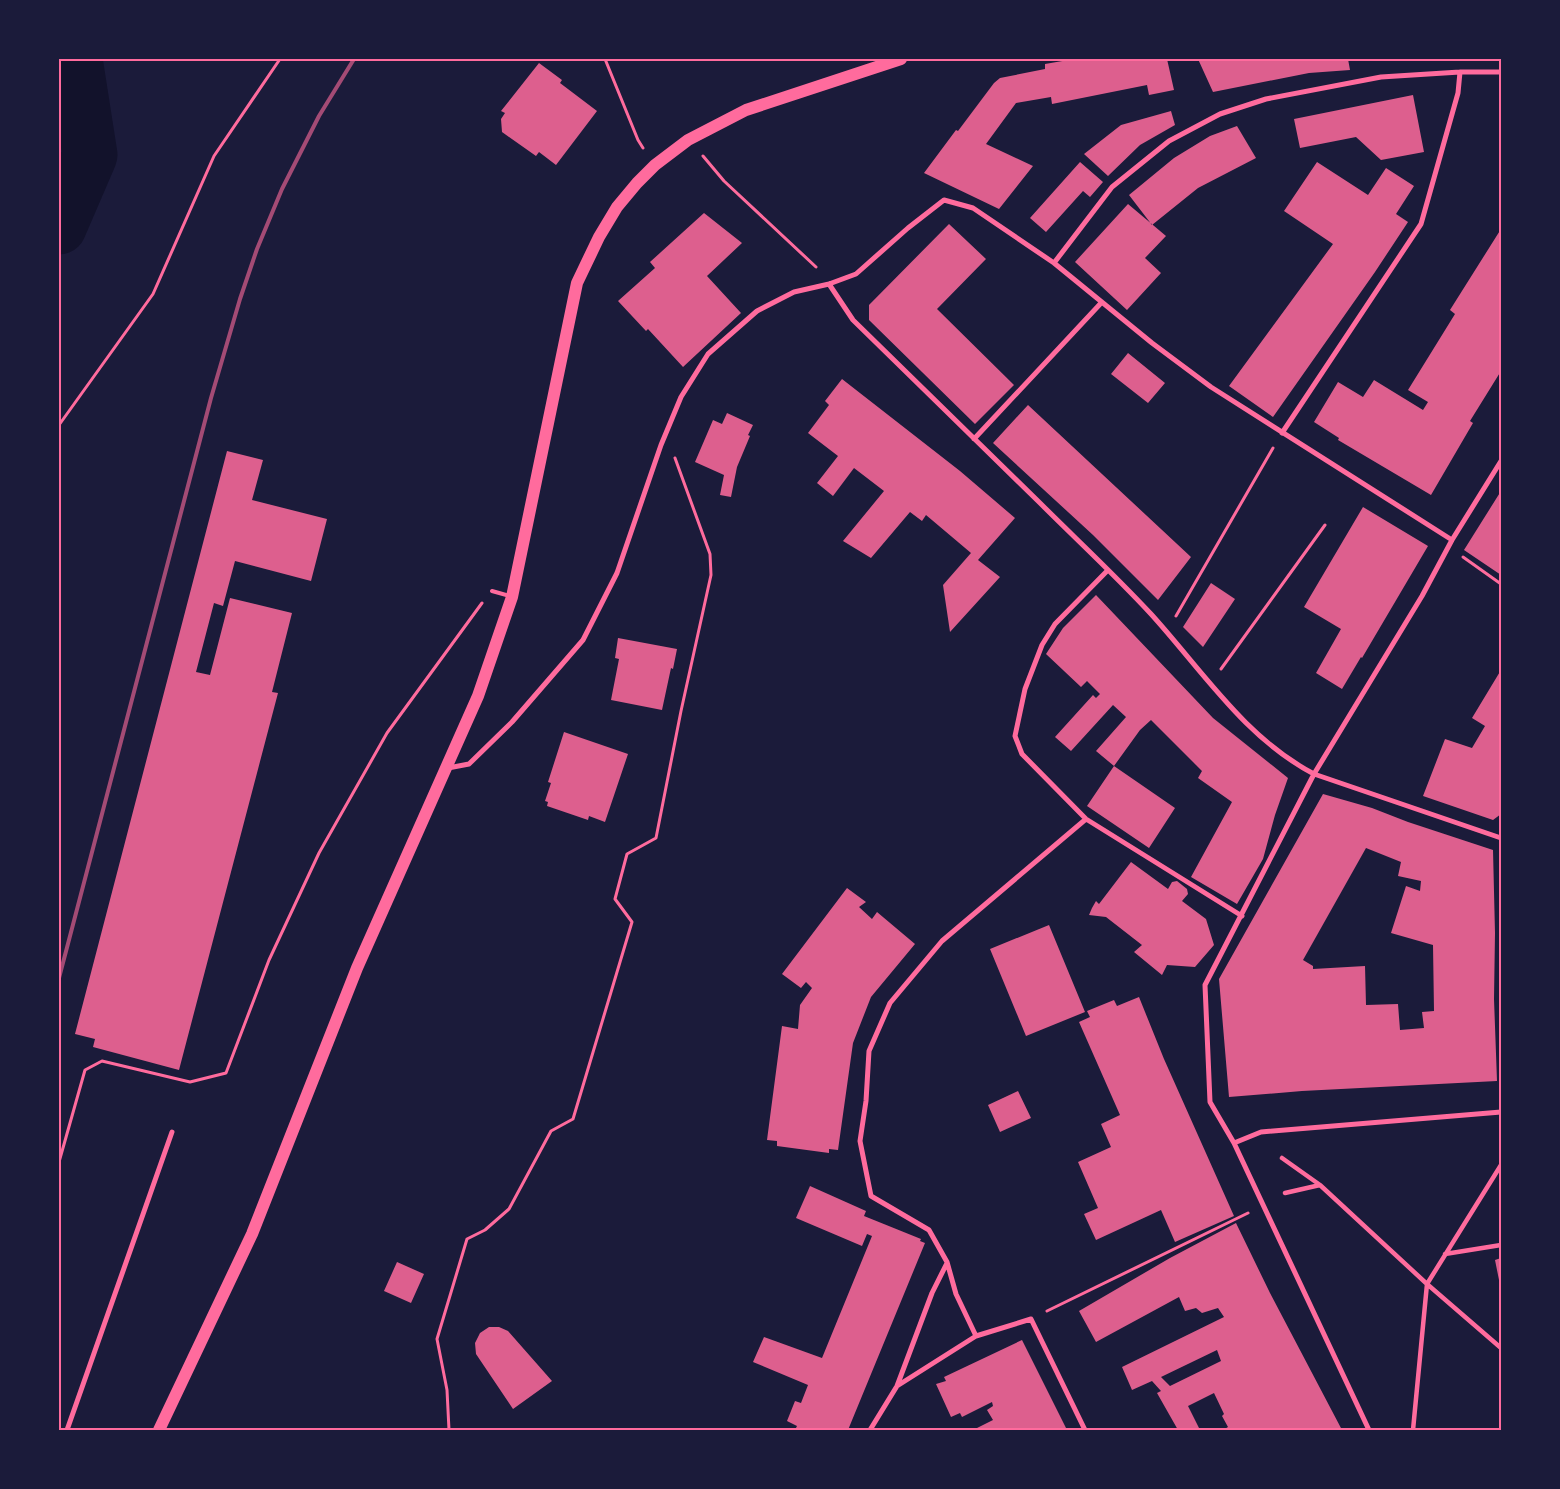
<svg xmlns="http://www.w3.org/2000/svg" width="1560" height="1489" viewBox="0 0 1560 1489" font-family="'Golos Text',sans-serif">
  <rect width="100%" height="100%" fill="#1b1b3a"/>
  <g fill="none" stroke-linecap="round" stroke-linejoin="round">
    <path stroke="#12122b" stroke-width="55" d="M 59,227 L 90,155 L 75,59"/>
  </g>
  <path fill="#dd5f8e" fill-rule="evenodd" d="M 1074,59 L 1167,59 L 1174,90 L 1149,95 L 1147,85 L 1052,104 L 1051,97 L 1016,103 L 986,144 L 1033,166 L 999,209 L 924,173 L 956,130 L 958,131 L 994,83 L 1000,78 L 1045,69 L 1045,64 Z
    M 1198,59 L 1348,59 L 1350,70 L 1309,73 L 1213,92 Z
    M 539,63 L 562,80 L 560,83 L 597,111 L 556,165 L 539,152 L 536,156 L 502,132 L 501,119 L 505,113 L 501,111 Z
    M 1413,95 L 1424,152 L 1381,160 L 1356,137 L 1300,148 L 1294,119 Z
    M 1171,111 L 1175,125 L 1140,145 L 1108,176 L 1084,154 L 1121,125 Z
    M 1237,126 L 1256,158 L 1198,188 L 1152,225 L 1129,195 L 1174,158 L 1210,136 Z
    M 1080,162 L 1103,182 L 1090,197 L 1083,191 L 1046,232 L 1030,218 Z
    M 1317,162 L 1368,195 L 1386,168 L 1414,186 L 1396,214 L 1408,222 L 1375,272 L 1273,417 L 1229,386 L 1333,244 L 1284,211 Z
    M 1128,204 L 1166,236 L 1145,258 L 1161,273 L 1127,310 L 1075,262 Z
    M 704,213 L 742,243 L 707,276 L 741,313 L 683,367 L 648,329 L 646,331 L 618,301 L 655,268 L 650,262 Z
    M 949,224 L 986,259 L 937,309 L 1014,385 L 975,424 L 869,320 L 869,305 Z
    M 1501,229 L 1501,371 L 1470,421 L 1473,423 L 1431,495 L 1338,440 L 1339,438 L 1314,422 L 1338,382 L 1363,397 L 1374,380 L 1423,410 L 1428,402 L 1408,390 L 1455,314 L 1450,310 Z
    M 1128,353 L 1165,383 L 1148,403 L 1111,374 Z
    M 842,379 L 960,471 L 1015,518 L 978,560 L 1000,577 L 950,632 L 943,585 L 971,553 L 926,515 L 922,521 L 910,512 L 871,558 L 843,541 L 884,491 L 854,468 L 833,496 L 817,483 L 838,456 L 808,433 L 829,405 L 825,401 Z
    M 1028,405 L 1191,557 L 1158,600 L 1093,535 L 993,443 Z
    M 727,413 L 753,425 L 748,435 L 750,436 L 737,467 L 731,497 L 720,495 L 724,475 L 695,462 L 713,420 L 722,424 Z
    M 227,451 L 263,460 L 252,500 L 327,519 L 311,581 L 235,561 L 223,606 L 214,603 L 196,672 L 210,675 L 230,598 L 292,613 L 272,692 L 278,693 L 179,1070 L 93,1047 L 95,1039 L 75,1034 Z
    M 1501,491 L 1501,575 L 1464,550 Z
    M 1363,507 L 1428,546 L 1362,658 L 1361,657 L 1342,689 L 1316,673 L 1341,629 L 1304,607 Z
    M 1211,583 L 1235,599 L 1203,647 L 1183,627 Z
    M 1096,595 L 1213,718 L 1288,778 L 1275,815 L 1263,859 L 1237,904 L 1191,877 L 1232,802 L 1198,778 L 1202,771 L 1151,720 L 1140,730 L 1114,766 L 1096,751 L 1126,717 L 1113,705 L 1071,751 L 1055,737 L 1093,695 L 1096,698 L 1100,694 L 1087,681 L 1081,687 L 1046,654 L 1063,628 Z
    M 618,638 L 677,649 L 673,669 L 671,668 L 662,710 L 611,700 L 619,659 L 615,658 Z
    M 1501,670 L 1501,814 L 1493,820 L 1423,796 L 1445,739 L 1472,748 L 1485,726 L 1472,718 Z
    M 564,732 L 628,754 L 605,822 L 589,816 L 588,820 L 547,806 L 548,802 L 545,801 L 551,783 L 548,782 Z
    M 1114,766 L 1175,808 L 1149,848 L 1087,806 Z
    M 1323,794 L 1372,808 L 1408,822 L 1493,850 L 1495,933 L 1494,999 L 1497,1081 L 1302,1091 L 1229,1097 L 1219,979 ZM 1366,848 L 1401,862 L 1398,876 L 1421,881 L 1420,891 L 1406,886 L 1391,933 L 1433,945 L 1434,1011 L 1422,1012 L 1424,1028 L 1400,1030 L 1398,1004 L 1366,1005 L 1365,966 L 1313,969 L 1313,966 L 1303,960 Z
    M 1131,862 L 1168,889 L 1172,882 L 1177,881 L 1187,889 L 1188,894 L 1182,901 L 1206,919 L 1214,945 L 1195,967 L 1167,965 L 1162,975 L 1134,952 L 1142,945 L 1106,917 L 1089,915 L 1092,908 L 1096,901 L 1099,904 Z
    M 847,888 L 866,902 L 859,907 L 872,919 L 877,912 L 915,944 L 871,997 L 853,1043 L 838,1150 L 829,1149 L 829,1153 L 777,1146 L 777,1141 L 767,1140 L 782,1026 L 798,1029 L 800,1005 L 812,988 L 806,982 L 801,988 L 782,974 Z
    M 1049,925 L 1085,1012 L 1026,1036 L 990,949 Z
    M 1139,997 L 1164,1059 L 1234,1216 L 1175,1242 L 1161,1210 L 1096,1240 L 1084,1214 L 1098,1208 L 1078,1162 L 1111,1147 L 1101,1124 L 1120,1115 L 1079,1022 L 1090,1017 L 1087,1011 L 1114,1000 L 1117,1006 Z
    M 1018,1091 L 1031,1118 L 1000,1132 L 988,1105 Z
    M 810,1186 L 866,1211 L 864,1216 L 921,1239 L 920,1241 L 925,1243 L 848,1430 L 795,1430 L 797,1426 L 787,1421 L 795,1401 L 801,1403 L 808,1385 L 753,1362 L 764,1337 L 822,1358 L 872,1236 L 867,1234 L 862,1246 L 796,1218 Z
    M 1236,1223 L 1270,1293 L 1342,1430 L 1223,1430 L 1228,1427 L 1222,1416 L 1224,1414 L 1214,1393 L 1188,1406 L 1199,1428 L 1194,1430 L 1178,1430 L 1157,1393 L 1161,1391 L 1152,1381 L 1132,1390 L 1122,1367 L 1224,1317 L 1218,1308 L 1202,1313 L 1196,1308 L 1185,1311 L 1179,1297 L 1096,1342 L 1079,1311 L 1170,1258 ZM 1217,1350 L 1221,1361 L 1170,1386 L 1161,1377 Z
    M 1501,1258 L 1501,1285 L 1500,1285 L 1495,1260 Z
    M 397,1262 L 424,1274 L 411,1303 L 384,1291 Z
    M 489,1327 L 499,1327 L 508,1331 L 552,1381 L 513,1409 L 476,1354 L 475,1343 L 480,1333 Z
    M 1022,1340 L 1067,1430 L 973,1430 L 993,1420 L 987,1410 L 993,1406 L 992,1402 L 962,1417 L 960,1413 L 951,1417 L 936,1384 L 946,1381 L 944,1377 Z"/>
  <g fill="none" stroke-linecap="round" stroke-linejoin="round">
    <path stroke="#ff6b9d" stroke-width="3" d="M 605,59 L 638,140 L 643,148
      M 703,156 L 724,181 L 816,267
      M 59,425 L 153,294 L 214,156 L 280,59
      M 1463,557 L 1501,584
      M 1176,616 L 1273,448
      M 1221,669 L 1325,525
      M 59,1162 L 85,1070 L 102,1061 L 190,1082 L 226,1073 L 269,960 L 319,853 L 387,733 L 482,603
      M 1047,1311 L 1248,1213
      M 449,1430 L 447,1390 L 437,1339 L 467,1239 L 485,1230 L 509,1209 L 551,1131 L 573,1119 L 632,922 L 615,899 L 627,854 L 656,838 L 681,711 L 711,575 L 710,554 L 675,458"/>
    <path stroke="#ff6b9d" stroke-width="4" d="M 492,591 L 510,596"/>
    <path stroke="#ff6b9d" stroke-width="4.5" d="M 1282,1158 L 1320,1185 L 1427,1284 L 1501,1348
      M 1285,1193 L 1320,1185
      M 1445,1254 L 1501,1245
      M 1413,1430 L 1427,1284 L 1501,1165"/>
    <path stroke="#ff6b9d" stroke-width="5" d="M 1054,263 L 1112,187 L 1169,141 L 1220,114 L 1266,99 L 1381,77 L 1460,72 L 1501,72
      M 829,284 L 853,320 C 915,381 977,441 1039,502 C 1076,539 1115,575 1151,614 C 1202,670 1245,738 1314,774 L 1501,838
      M 1282,433 L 1421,224 L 1458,93 L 1460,72
      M 974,439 L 1102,302
      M 1108,570 L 1055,624 L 1042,645 L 1025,689 L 1015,736 L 1022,754 L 1086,819 L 1242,916
      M 448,768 L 469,764 L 512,722 L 583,640 L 617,573 L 661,445 L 681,397 L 708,354 L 757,311 L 794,292 L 829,284 L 856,274 L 908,228 L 944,200 L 973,208 L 1054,263 L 1152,343 L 1211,387 L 1452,540
      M 1234,1143 L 1261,1132 L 1501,1112
      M 976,1336 L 956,1294 L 947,1262 L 929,1230 L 871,1196 L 860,1141 L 866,1101 L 869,1051 L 890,1003 L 942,941 L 1086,819
      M 897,1386 L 976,1336 L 1031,1319 L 1085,1430
      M 67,1430 L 172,1132
      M 870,1430 L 897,1386 L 932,1293 L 947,1263
      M 1369,1430 L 1234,1143 L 1210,1102 L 1205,985 L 1314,774 L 1422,596 L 1452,540 L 1501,461"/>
    <path stroke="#ff6b9d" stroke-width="12" d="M 159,1430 L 252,1234 L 357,968 L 478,696 L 512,597 L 577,283 L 599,237 L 617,207 L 637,183 L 655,165 L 688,140 L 746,110 L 901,59"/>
    <path stroke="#a44b75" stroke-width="4" d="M 59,978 L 211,398 L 240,299 L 257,249 L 282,189 L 319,116 L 354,59"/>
  </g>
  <rect width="1560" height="1489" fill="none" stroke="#1b1b3a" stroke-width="120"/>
  <rect x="60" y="60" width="1440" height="1369" fill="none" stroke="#ff6b9d" stroke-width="2"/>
</svg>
